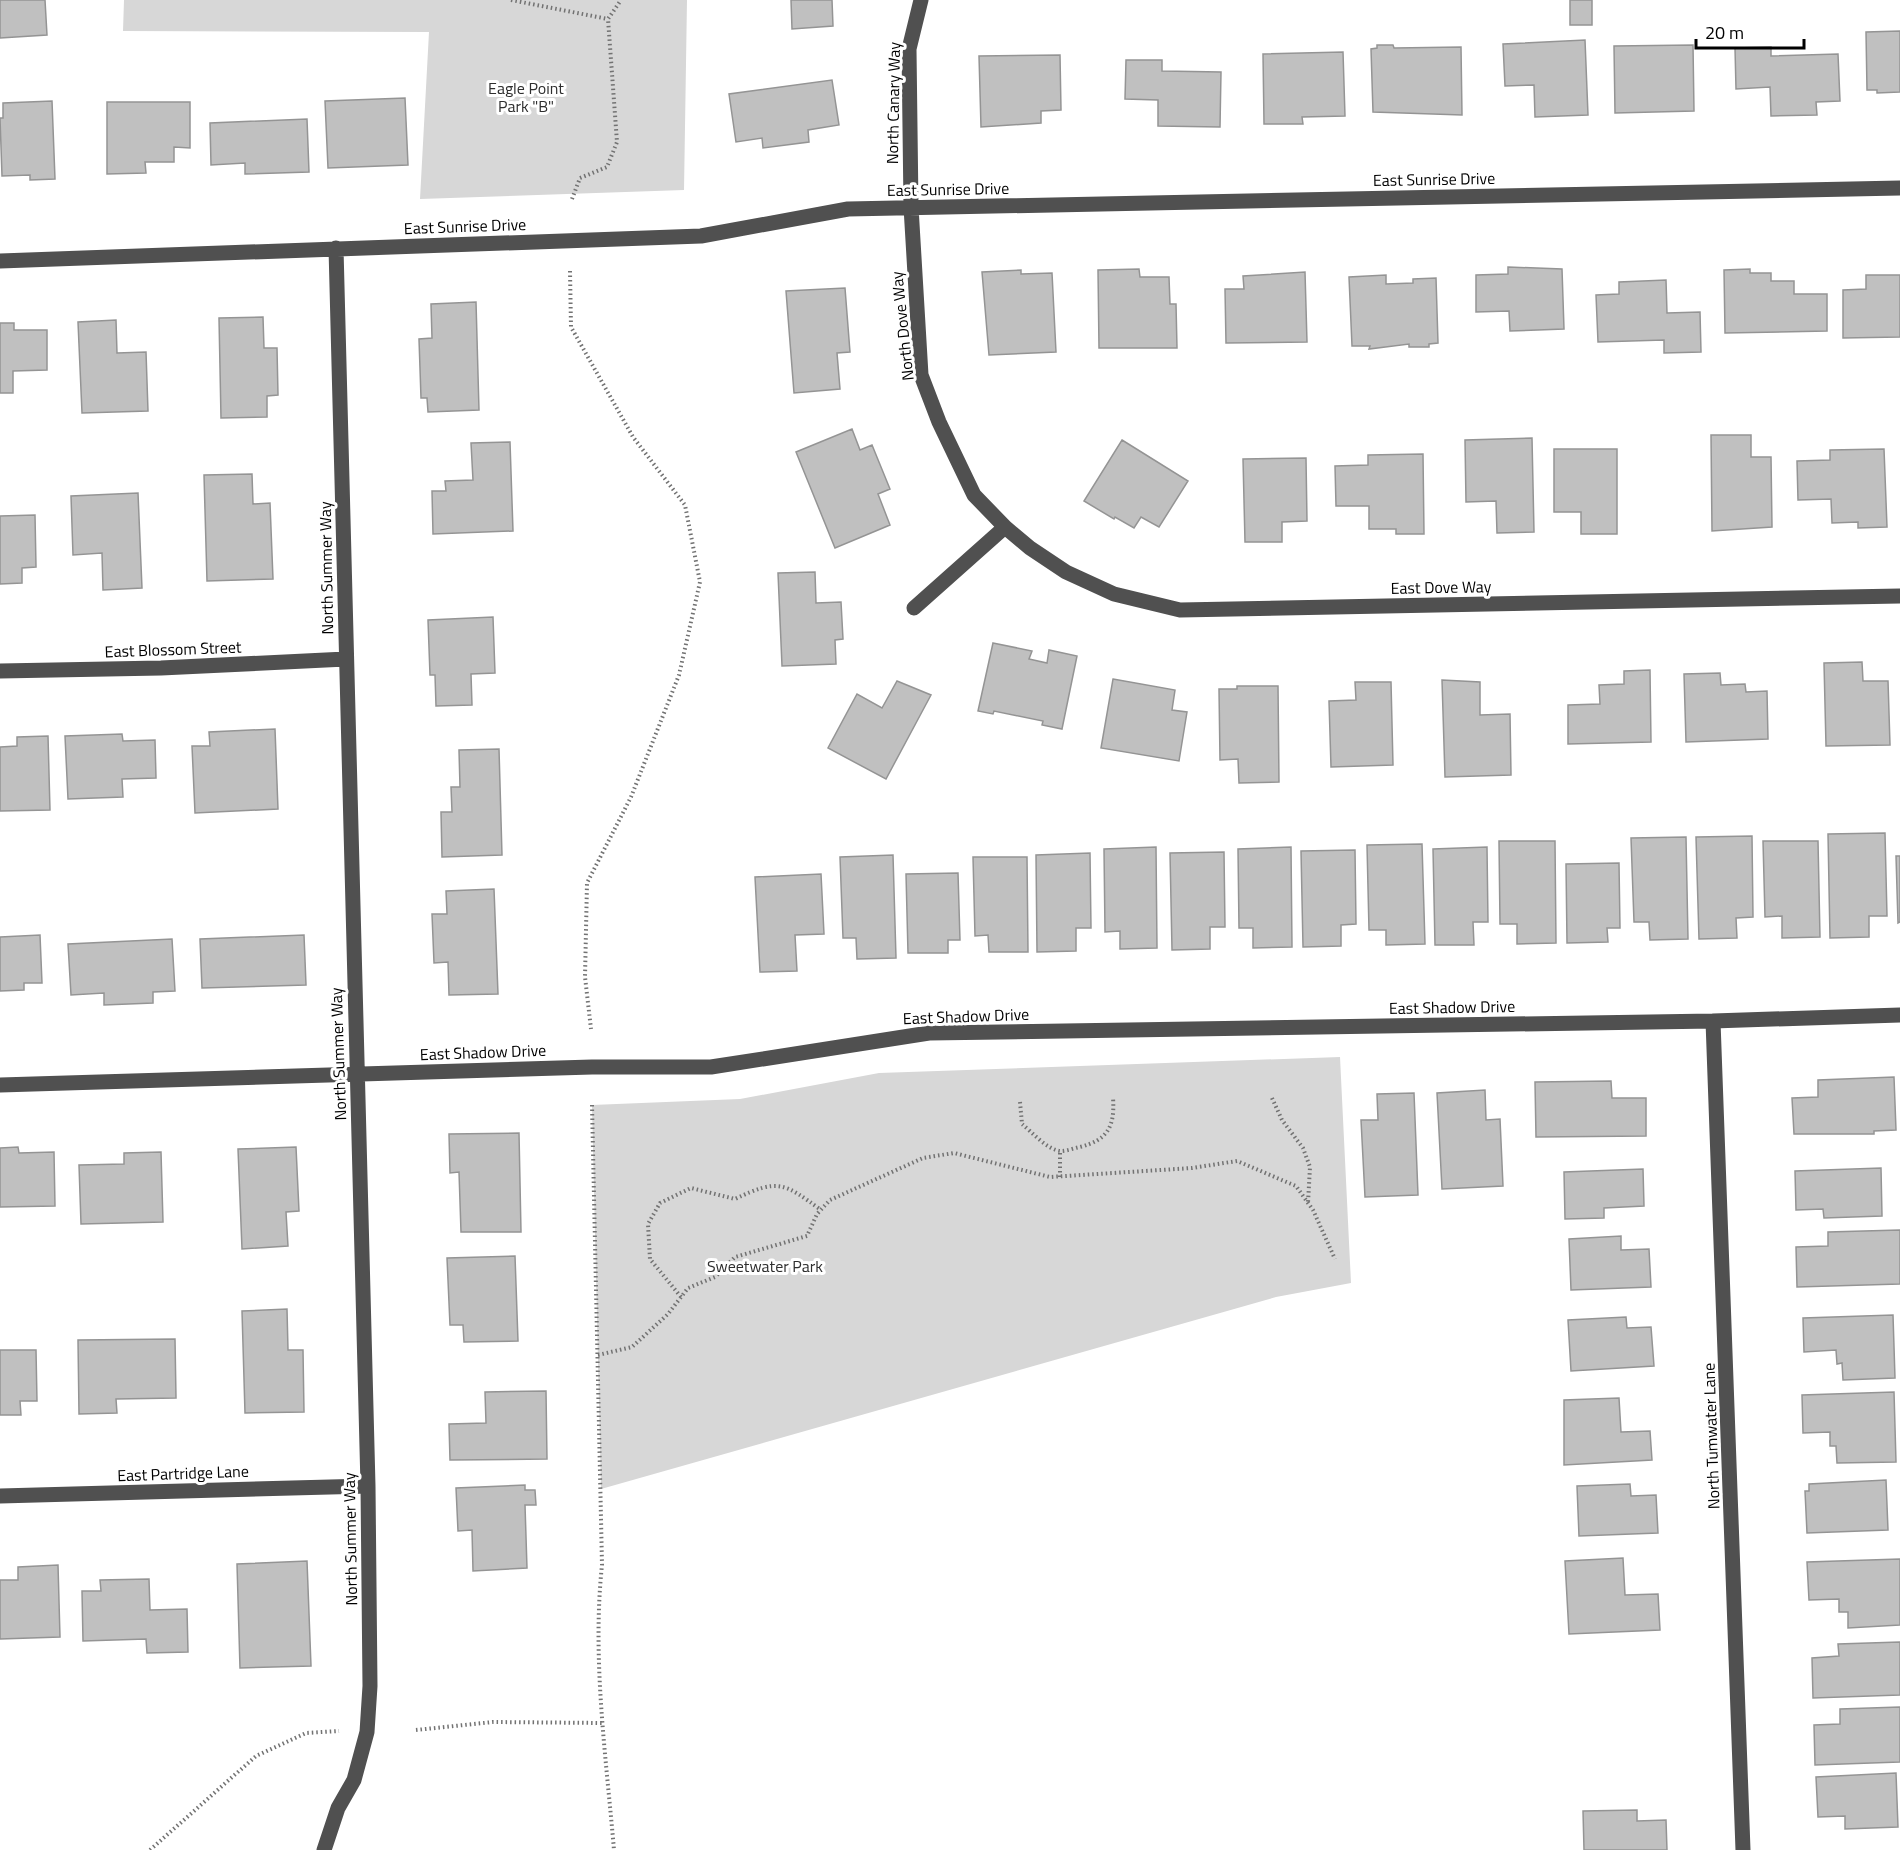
<svg xmlns="http://www.w3.org/2000/svg" width="1900" height="1850" viewBox="0 0 1900 1850" font-family="'Titillium Web',sans-serif">
  <rect width="100%" height="100%" fill="#fff"/>
  <path fill="#d7d7d7" d="M 124,0 L 687,0 L 684,190 L 420,199 L 429,32 L 123,31 Z
    M 1340,1057 L 1351,1283 L 1276,1297 L 601,1489 L 592,1105 L 740,1099 L 879,1073 Z"/>
  <path fill="#c0c0c0" stroke="#949494" stroke-width="1.5" d="M 0,0 L 45,0 L 47,35 L 0,38 Z
    M 791,0 L 832,0 L 833,26 L 792,29 Z
    M 1570,0 L 1592,0 L 1592,25 L 1570,25 Z
    M 1900,31 L 1900,92 L 1877,93 L 1877,90 L 1867,90 L 1866,32 Z
    M 1585,40 L 1588,115 L 1535,117 L 1534,85 L 1505,86 L 1503,44 Z
    M 1377,45 L 1393,45 L 1394,48 L 1461,47 L 1462,115 L 1373,112 L 1371,49 L 1377,48 Z
    M 1693,45 L 1694,111 L 1615,113 L 1614,46 Z
    M 1771,47 L 1771,56 L 1838,54 L 1840,101 L 1816,102 L 1817,115 L 1771,116 L 1770,87 L 1736,89 L 1735,48 Z
    M 1343,52 L 1345,116 L 1302,117 L 1303,124 L 1264,124 L 1263,54 Z
    M 1060,55 L 1061,110 L 1041,111 L 1041,123 L 981,127 L 979,56 Z
    M 1126,60 L 1162,60 L 1162,71 L 1221,72 L 1220,127 L 1158,126 L 1158,100 L 1125,99 Z
    M 832,80 L 839,125 L 808,130 L 809,142 L 763,148 L 762,138 L 736,142 L 729,94 Z
    M 405,98 L 408,165 L 328,168 L 325,101 Z
    M 52,101 L 55,179 L 30,180 L 30,175 L 2,176 L 0,118 L 3,118 L 3,103 Z
    M 107,102 L 190,102 L 190,148 L 174,147 L 174,162 L 145,162 L 146,173 L 107,174 Z
    M 307,119 L 309,172 L 245,174 L 245,163 L 211,165 L 210,123 Z
    M 1508,267 L 1562,269 L 1564,329 L 1510,331 L 1509,311 L 1476,312 L 1476,275 L 1508,274 Z
    M 1139,269 L 1140,277 L 1169,277 L 1170,304 L 1176,304 L 1177,348 L 1099,348 L 1098,270 Z
    M 1750,269 L 1750,273 L 1771,273 L 1771,281 L 1794,281 L 1794,294 L 1827,294 L 1827,331 L 1725,333 L 1724,270 Z
    M 1021,270 L 1021,274 L 1052,273 L 1056,352 L 989,355 L 982,272 Z
    M 1305,272 L 1307,342 L 1226,343 L 1225,289 L 1244,289 L 1243,276 Z
    M 1386,275 L 1386,284 L 1413,283 L 1413,279 L 1436,278 L 1438,343 L 1429,344 L 1429,347 L 1409,347 L 1409,344 L 1369,349 L 1370,346 L 1352,346 L 1349,277 Z
    M 1866,275 L 1900,275 L 1900,337 L 1843,338 L 1843,290 L 1866,289 Z
    M 1666,280 L 1667,313 L 1700,312 L 1701,352 L 1664,353 L 1664,340 L 1598,342 L 1596,295 L 1619,294 L 1619,282 Z
    M 845,288 L 850,352 L 837,353 L 840,389 L 794,393 L 786,291 Z
    M 476,302 L 479,410 L 428,412 L 427,398 L 421,398 L 419,339 L 432,338 L 431,304 Z
    M 263,317 L 264,348 L 277,348 L 278,395 L 267,396 L 267,417 L 221,418 L 219,318 Z
    M 116,320 L 117,353 L 146,352 L 148,411 L 82,413 L 78,322 Z
    M 0,323 L 14,323 L 14,330 L 47,330 L 47,370 L 13,371 L 13,393 L 0,393 Z
    M 852,429 L 860,450 L 872,445 L 890,489 L 878,494 L 890,525 L 835,548 L 796,452 Z
    M 1711,435 L 1751,435 L 1751,457 L 1771,457 L 1772,527 L 1712,531 Z
    M 1532,438 L 1534,532 L 1497,533 L 1496,501 L 1466,502 L 1465,440 Z
    M 1122,440 L 1188,481 L 1159,527 L 1141,517 L 1134,528 L 1115,517 L 1114,519 L 1084,501 Z
    M 510,442 L 513,531 L 433,534 L 432,491 L 446,491 L 445,481 L 473,480 L 471,443 Z
    M 1554,449 L 1617,449 L 1617,534 L 1581,534 L 1581,512 L 1554,512 Z
    M 1884,449 L 1887,527 L 1858,528 L 1858,522 L 1832,523 L 1831,499 L 1798,500 L 1797,461 L 1830,460 L 1830,450 Z
    M 1423,454 L 1424,534 L 1396,534 L 1396,529 L 1369,529 L 1369,506 L 1336,506 L 1335,466 L 1368,465 L 1368,455 Z
    M 1306,458 L 1307,521 L 1282,522 L 1282,542 L 1245,542 L 1243,459 Z
    M 252,474 L 253,504 L 270,503 L 273,579 L 207,581 L 204,475 Z
    M 138,493 L 142,588 L 103,590 L 102,553 L 73,555 L 71,496 Z
    M 35,515 L 36,567 L 22,568 L 22,583 L 0,584 L 0,516 Z
    M 815,572 L 816,603 L 841,602 L 843,639 L 835,640 L 836,664 L 782,666 L 778,573 Z
    M 493,617 L 495,673 L 471,674 L 472,705 L 436,706 L 435,675 L 430,675 L 428,620 Z
    M 993,643 L 1032,651 L 1029,659 L 1047,663 L 1049,650 L 1077,656 L 1062,729 L 1042,725 L 1043,721 L 994,711 L 993,714 L 978,711 Z
    M 1862,662 L 1863,681 L 1888,681 L 1890,745 L 1826,746 L 1824,663 Z
    M 1650,670 L 1651,742 L 1568,744 L 1568,705 L 1600,704 L 1599,685 L 1624,684 L 1624,671 Z
    M 1720,673 L 1721,685 L 1745,684 L 1746,692 L 1767,691 L 1768,739 L 1686,742 L 1684,674 Z
    M 1113,679 L 1175,690 L 1172,710 L 1187,712 L 1179,761 L 1101,748 Z
    M 1442,680 L 1480,682 L 1480,715 L 1510,714 L 1511,775 L 1445,777 Z
    M 897,681 L 931,695 L 886,779 L 828,748 L 857,694 L 882,708 Z
    M 1355,682 L 1391,682 L 1393,765 L 1331,767 L 1329,701 L 1356,700 Z
    M 1237,686 L 1278,686 L 1279,782 L 1239,783 L 1238,759 L 1220,760 L 1219,689 L 1237,689 Z
    M 275,729 L 278,809 L 195,813 L 192,746 L 210,746 L 209,732 Z
    M 122,734 L 123,741 L 155,740 L 156,778 L 122,779 L 123,797 L 68,799 L 65,736 Z
    M 48,736 L 50,810 L 0,811 L 0,747 L 17,746 L 17,737 Z
    M 499,749 L 502,855 L 442,857 L 441,812 L 452,812 L 451,787 L 460,787 L 459,750 Z
    M 1885,833 L 1887,916 L 1869,916 L 1869,937 L 1830,938 L 1828,834 Z
    M 1752,836 L 1753,917 L 1736,918 L 1737,938 L 1699,939 L 1696,837 Z
    M 1686,837 L 1688,939 L 1650,940 L 1649,922 L 1634,922 L 1631,838 Z
    M 1499,841 L 1555,841 L 1556,943 L 1517,944 L 1517,924 L 1500,924 Z
    M 1763,841 L 1818,841 L 1820,937 L 1782,938 L 1782,916 L 1765,917 Z
    M 1422,844 L 1425,944 L 1386,945 L 1386,930 L 1369,930 L 1367,845 Z
    M 1156,847 L 1157,948 L 1120,949 L 1120,931 L 1105,932 L 1104,849 Z
    M 1291,847 L 1292,947 L 1253,948 L 1253,928 L 1239,928 L 1238,849 Z
    M 1487,847 L 1488,922 L 1473,922 L 1474,945 L 1435,945 L 1433,849 Z
    M 1355,850 L 1356,924 L 1341,925 L 1341,946 L 1303,947 L 1301,851 Z
    M 1224,852 L 1225,927 L 1210,927 L 1210,949 L 1172,950 L 1170,853 Z
    M 1090,853 L 1091,928 L 1076,928 L 1076,951 L 1037,952 L 1036,855 Z
    M 893,855 L 896,958 L 857,959 L 856,938 L 843,938 L 840,857 Z
    M 1896,856 L 1900,856 L 1900,922 L 1898,923 Z
    M 973,857 L 1027,857 L 1028,952 L 989,952 L 988,935 L 975,936 Z
    M 1619,863 L 1620,928 L 1607,928 L 1608,942 L 1567,943 L 1566,864 Z
    M 958,873 L 960,940 L 948,940 L 948,953 L 908,953 L 906,874 Z
    M 821,874 L 824,934 L 795,935 L 797,971 L 760,972 L 755,877 Z
    M 494,889 L 498,994 L 449,995 L 448,962 L 434,963 L 432,914 L 447,914 L 446,891 Z
    M 40,935 L 42,983 L 24,983 L 24,990 L 0,991 L 0,937 Z
    M 304,935 L 306,985 L 202,988 L 200,939 Z
    M 172,939 L 175,991 L 153,992 L 153,1003 L 104,1005 L 104,993 L 71,995 L 68,944 Z
    M 1894,1077 L 1896,1130 L 1874,1131 L 1874,1134 L 1794,1134 L 1792,1098 L 1818,1097 L 1818,1080 Z
    M 1611,1081 L 1612,1098 L 1646,1098 L 1646,1136 L 1536,1137 L 1535,1082 Z
    M 1485,1090 L 1486,1120 L 1500,1119 L 1503,1186 L 1442,1189 L 1437,1093 Z
    M 1414,1093 L 1418,1195 L 1365,1197 L 1361,1120 L 1378,1120 L 1377,1094 Z
    M 519,1133 L 521,1232 L 461,1232 L 459,1172 L 450,1173 L 449,1134 Z
    M 18,1147 L 19,1153 L 54,1152 L 55,1206 L 0,1207 L 0,1148 Z
    M 296,1147 L 299,1211 L 286,1212 L 288,1246 L 242,1249 L 238,1149 Z
    M 161,1152 L 163,1222 L 81,1224 L 79,1165 L 124,1164 L 124,1153 Z
    M 1881,1168 L 1882,1216 L 1824,1218 L 1823,1209 L 1796,1210 L 1795,1171 Z
    M 1643,1169 L 1644,1206 L 1604,1208 L 1604,1218 L 1565,1219 L 1564,1172 Z
    M 1900,1230 L 1900,1284 L 1797,1287 L 1796,1247 L 1828,1246 L 1828,1232 Z
    M 1621,1236 L 1621,1250 L 1649,1249 L 1651,1287 L 1571,1290 L 1569,1239 Z
    M 515,1256 L 518,1341 L 464,1342 L 463,1325 L 450,1325 L 447,1258 Z
    M 287,1309 L 288,1350 L 303,1350 L 304,1412 L 245,1413 L 242,1311 Z
    M 1893,1315 L 1895,1378 L 1843,1380 L 1842,1363 L 1837,1364 L 1836,1350 L 1804,1352 L 1803,1318 Z
    M 1626,1317 L 1627,1328 L 1651,1327 L 1654,1366 L 1571,1371 L 1568,1320 Z
    M 175,1339 L 176,1398 L 116,1399 L 117,1413 L 79,1414 L 78,1340 Z
    M 0,1350 L 36,1350 L 37,1401 L 20,1401 L 21,1415 L 0,1415 Z
    M 546,1391 L 547,1459 L 450,1460 L 449,1424 L 486,1423 L 485,1392 Z
    M 1894,1392 L 1896,1462 L 1837,1463 L 1836,1446 L 1830,1446 L 1830,1432 L 1803,1433 L 1802,1395 Z
    M 1619,1398 L 1621,1432 L 1650,1431 L 1652,1460 L 1564,1465 L 1564,1400 Z
    M 1886,1480 L 1888,1530 L 1807,1533 L 1805,1491 L 1809,1491 L 1809,1484 Z
    M 1630,1484 L 1631,1496 L 1656,1495 L 1658,1533 L 1579,1536 L 1577,1486 Z
    M 525,1485 L 525,1490 L 535,1490 L 536,1505 L 525,1505 L 527,1568 L 473,1571 L 472,1530 L 458,1531 L 456,1488 Z
    M 1623,1558 L 1625,1595 L 1658,1594 L 1660,1630 L 1569,1634 L 1565,1561 Z
    M 1900,1559 L 1900,1625 L 1848,1628 L 1848,1612 L 1839,1612 L 1839,1599 L 1809,1600 L 1807,1562 Z
    M 307,1561 L 311,1666 L 240,1668 L 237,1564 Z
    M 58,1565 L 60,1637 L 0,1639 L 0,1580 L 18,1580 L 18,1567 Z
    M 149,1579 L 150,1610 L 187,1609 L 188,1652 L 147,1653 L 146,1639 L 83,1641 L 82,1591 L 101,1591 L 100,1580 Z
    M 1900,1642 L 1900,1695 L 1813,1698 L 1812,1658 L 1839,1656 L 1838,1644 Z
    M 1900,1707 L 1900,1762 L 1815,1765 L 1814,1725 L 1840,1724 L 1840,1709 Z
    M 1896,1773 L 1898,1827 L 1845,1829 L 1845,1816 L 1818,1817 L 1816,1777 Z
    M 1637,1810 L 1637,1821 L 1666,1820 L 1667,1850 L 1584,1850 L 1583,1811 Z"/>
  <g fill="none" stroke-linecap="round" stroke-linejoin="round">
    <path stroke="#727272" stroke-width="4" stroke-dasharray="1.5 3" stroke-linecap="butt" d="M 511,0 L 608,19
      M 572,199 L 580,178 L 607,167 L 617,142 L 608,19 L 621,0
      M 570,271 L 571,327 L 633,437 L 685,505 L 700,582 L 679,675 L 631,797 L 587,883 L 585,977 L 591,1029
      M 1272,1098 L 1282,1120 L 1303,1148 L 1310,1167 L 1308,1203
      M 1020,1102 L 1022,1124 C 1032,1132 1047,1150 1061,1151 C 1067,1151 1074,1148 1080,1147 C 1108,1140 1115,1126 1113,1098
      M 592,1105 L 602,1565 C 592,1659 606,1756 614,1850
      M 1060,1177 L 1060,1151
      M 681,1297 L 650,1259 L 648,1224 L 660,1203 L 691,1188 L 735,1199 C 779,1178 784,1183 821,1210
      M 598,1355 L 632,1347 L 668,1314 L 688,1288 L 715,1277 L 735,1257 L 807,1236 L 817,1214 L 830,1200 L 923,1158 L 954,1153 L 1050,1177 L 1192,1168 L 1237,1161 L 1296,1186 L 1313,1210 L 1335,1259
      M 416,1730 L 493,1722 L 603,1723
      M 150,1850 L 256,1756 L 306,1733 L 339,1731"/>
    <path stroke="#505050" stroke-width="15" d="M 921,0 L 909,49 L 911,207 L 921,375 L 939,422 L 974,495 L 1005,527 L 1030,548 L 1066,572 L 1114,594 L 1180,610 L 1900,596
      M 0,261 L 701,236 L 848,209 L 1900,188
      M 914,608 L 1005,527
      M 0,671 L 161,668 L 346,659
      M 1713,1021 L 1743,1850
      M 0,1085 L 592,1067 L 711,1067 L 929,1033 L 1713,1021 L 1900,1015
      M 0,1496 L 368,1486
      M 324,1850 L 338,1808 L 354,1780 L 367,1732 L 370,1686 L 368,1486 L 336,248"/>
  </g>
  <g text-anchor="middle" dominant-baseline="central" stroke-width="6" stroke-linejoin="round" paint-order="stroke">
    <g font-size="16" fill="#2e2e2e" stroke="#fff">
      <text x="526" y="88">Eagle Point<tspan x="526" dy="18">Park "B"</tspan></text>
      <text x="765" y="1266">Sweetwater Park</text>
    </g>
    <g font-size="16" fill="#000" stroke="#fff">
      <text transform="translate(893 103) rotate(-89)">North Canary Way</text>
      <text transform="translate(1434 179) rotate(-1)">East Sunrise Drive</text>
      <text transform="translate(948 189) rotate(-1)">East Sunrise Drive</text>
      <text transform="translate(465 226) rotate(-2)">East Sunrise Drive</text>
      <text transform="translate(902 326) rotate(-96)">North Dove Way</text>
      <text transform="translate(326 568) rotate(-91)">North Summer Way</text>
      <text transform="translate(1441 587) rotate(-1)">East Dove Way</text>
      <text transform="translate(173 649) rotate(-2)">East Blossom Street</text>
      <text transform="translate(1452 1007) rotate(-1)">East Shadow Drive</text>
      <text transform="translate(966 1016) rotate(-2)">East Shadow Drive</text>
      <text transform="translate(483 1052) rotate(-2)">East Shadow Drive</text>
      <text transform="translate(338 1054) rotate(-92)">North Summer Way</text>
      <text transform="translate(1711 1436) rotate(-92)">North Tumwater Lane</text>
      <text transform="translate(183 1473) rotate(-2)">East Partridge Lane</text>
      <text transform="translate(350 1539) rotate(-91)">North Summer Way</text>
    </g>
  </g>
  <path d="M1696 39v9h108v-9" fill="none" stroke="#000000" stroke-width="3"/>
  <text x="1705" y="39" font-size="18" fill="#000000" stroke="#ffffff" stroke-width="4.5" paint-order="stroke">20 m</text>
</svg>
